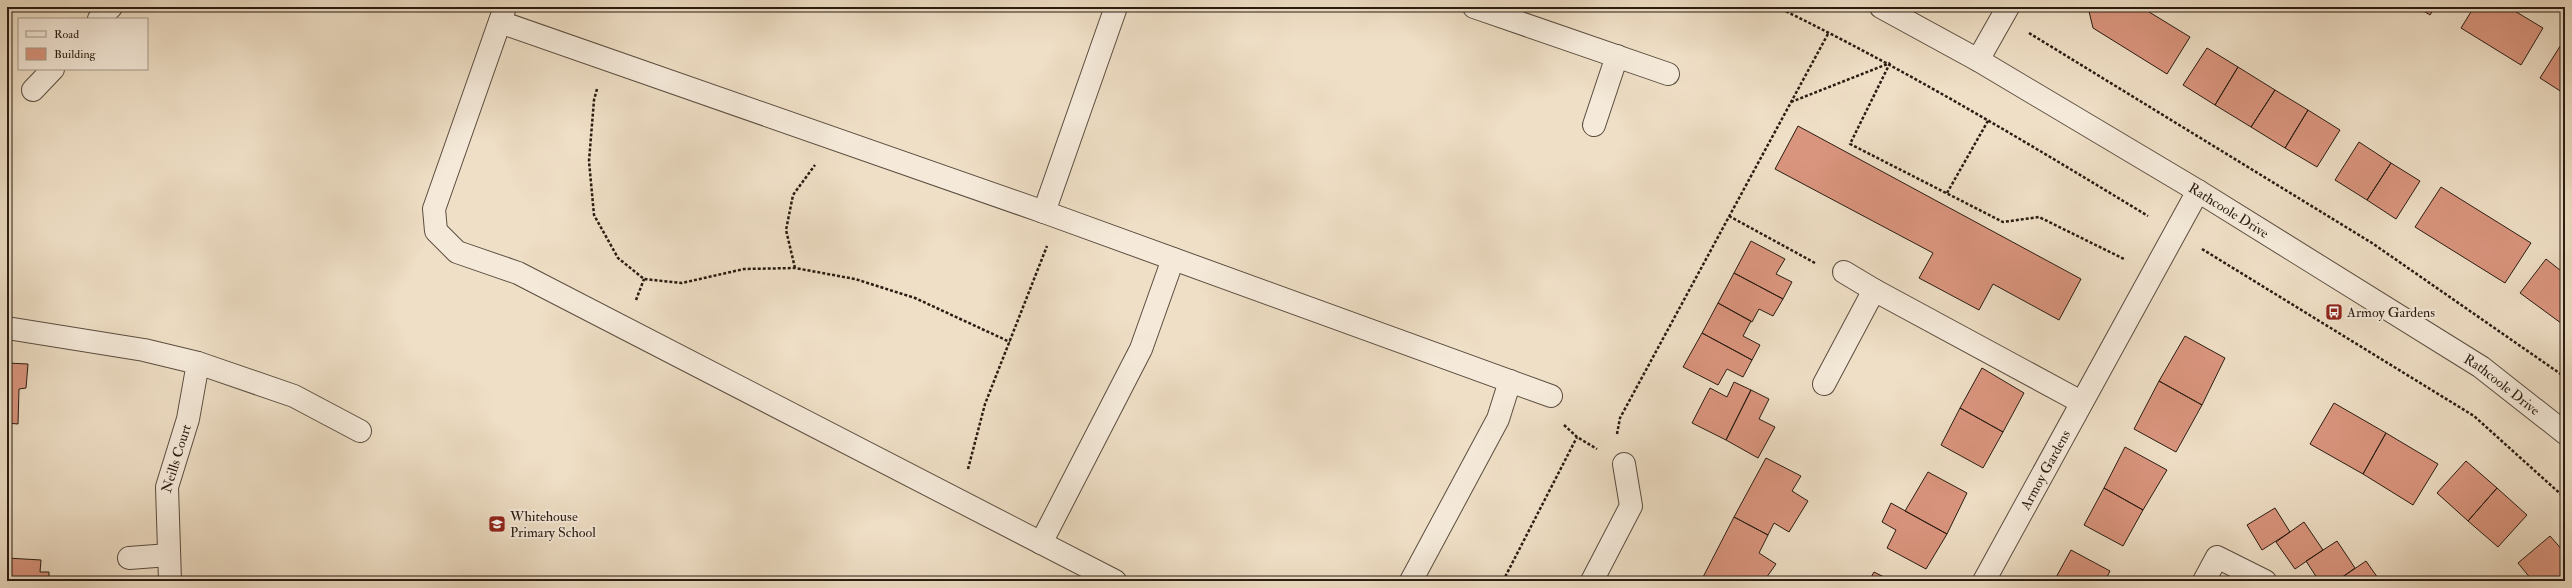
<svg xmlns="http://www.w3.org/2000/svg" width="2572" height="588" viewBox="0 0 2572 588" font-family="'IM FELL Double Pica',serif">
  <rect width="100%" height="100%" fill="#efdfc6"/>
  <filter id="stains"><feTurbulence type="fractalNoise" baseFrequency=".005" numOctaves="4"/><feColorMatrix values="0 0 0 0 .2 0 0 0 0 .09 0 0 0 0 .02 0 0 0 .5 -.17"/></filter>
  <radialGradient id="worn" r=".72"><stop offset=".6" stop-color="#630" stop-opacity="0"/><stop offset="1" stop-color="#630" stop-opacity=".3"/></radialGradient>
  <path fill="#da957e" stroke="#291c12" d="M 2088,7 L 2141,7 L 2190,37 L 2167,74 L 2093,28 Z
    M 2417,7 L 2435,7 L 2430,15 Z
    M 2474,7 L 2508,7 L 2543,28 L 2521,65 L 2461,28 Z
    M 2564,40 L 2565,41 L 2565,94 L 2540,78 Z
    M 2207,48 L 2238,67 L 2215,105 L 2183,85 Z
    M 2238,67 L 2275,90 L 2251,127 L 2215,105 Z
    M 2275,90 L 2308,110 L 2285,148 L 2251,127 Z
    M 2308,110 L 2340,130 L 2317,167 L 2285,148 Z
    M 1798,126 L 2081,279 L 2059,320 L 1993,284 L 1979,310 L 1919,278 L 1933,253 L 1775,169 Z
    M 2359,142 L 2391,163 L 2367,200 L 2335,180 Z
    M 2391,163 L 2420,181 L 2396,219 L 2367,200 Z
    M 2441,187 L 2531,243 L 2505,283 L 2415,227 Z
    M 1751,241 L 1785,259 L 1776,274 L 1792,282 L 1783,299 L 1734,273 Z
    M 2546,259 L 2565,274 L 2565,326 L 2520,293 Z
    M 1734,273 L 1783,299 L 1773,316 L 1759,309 L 1752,322 L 1718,303 Z
    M 1718,303 L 1751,321 L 1743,336 L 1760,345 L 1752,360 L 1702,333 Z
    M 1702,333 L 1752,360 L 1743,377 L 1727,369 L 1718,385 L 1683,367 Z
    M 2185,336 L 2225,358 L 2202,405 L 2159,381 Z
    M 7,363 L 28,364 L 26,388 L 19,389 L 18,424 L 7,423 Z
    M 1982,368 L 2024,393 L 2003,432 L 1960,408 Z
    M 2159,381 L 2202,405 L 2176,452 L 2134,429 Z
    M 1734,382 L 1751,390 L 1726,440 L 1692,423 L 1710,388 L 1727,397 Z
    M 1751,390 L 1769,399 L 1759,419 L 1775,427 L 1758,458 L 1726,440 Z
    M 2334,403 L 2386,433 L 2363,474 L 2310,444 Z
    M 1960,408 L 2003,432 L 1983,468 L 1941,445 Z
    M 2386,433 L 2438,464 L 2413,505 L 2363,474 Z
    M 2125,447 L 2167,470 L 2143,510 L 2104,488 Z
    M 1766,458 L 1801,476 L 1792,491 L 1808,501 L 1789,532 L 1774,523 L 1768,535 L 1734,517 Z
    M 2466,461 L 2497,488 L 2468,521 L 2437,493 Z
    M 1928,472 L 1967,493 L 1947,534 L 1905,511 Z
    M 2104,488 L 2143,510 L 2123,546 L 2084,525 Z
    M 2497,488 L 2527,515 L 2498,547 L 2468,521 Z
    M 1891,503 L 1947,534 L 1926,569 L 1887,548 L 1896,530 L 1882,522 Z
    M 2275,508 L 2290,532 L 2262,550 L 2247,525 Z
    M 1734,517 L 1768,535 L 1759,553 L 1776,564 L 1764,581 L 1701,581 Z
    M 2304,522 L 2323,550 L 2295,569 L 2276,542 Z
    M 2550,536 L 2565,553 L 2565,577 L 2561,581 L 2527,581 L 2531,579 L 2518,563 Z
    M 2337,541 L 2355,568 L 2337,581 L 2319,581 L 2306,561 Z
    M 2071,550 L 2110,571 L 2105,581 L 2054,581 Z
    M 7,558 L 41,560 L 40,572 L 49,572 L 49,581 L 7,581 Z
    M 2366,561 L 2380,581 L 2339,581 L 2338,580 Z
    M 1874,572 L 1892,581 L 1869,581 Z"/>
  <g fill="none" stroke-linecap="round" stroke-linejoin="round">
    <g stroke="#5a4d3f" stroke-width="24">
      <g id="minor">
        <path d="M 505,7 L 434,209 L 436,231 L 457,252 L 518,273 L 1115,581"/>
        <path d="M 1474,7 L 1668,74"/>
        <path id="s1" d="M 1881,7 L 1978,60 L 2198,191 L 2481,367 L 2565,433"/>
        <path d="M 99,19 L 111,7"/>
        <path d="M 500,22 L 1044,212 L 1551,396"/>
        <path d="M 1978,60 L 2008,7"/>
        <path d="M 33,90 L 53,69"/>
        <path d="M 1594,125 L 1617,56"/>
        <path d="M 1044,212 L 1116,7"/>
        <path d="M 1844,272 L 1874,290"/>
        <path d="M 7,328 L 144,350 L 198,363 L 294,396 L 360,431"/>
        <path d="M 1824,384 L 1874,290 L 2081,402"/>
        <path d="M 1041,543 L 1141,349 L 1173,259"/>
        <path d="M 129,558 L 169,555"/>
        <path id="s2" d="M 170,581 L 167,487 L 188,419 L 198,363"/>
        <path d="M 1411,581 L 1498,419 L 1510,381"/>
        <path d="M 1592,581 L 1631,506 L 1624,464"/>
        <path id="s3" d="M 1984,581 L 2198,191"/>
        <path d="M 2204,581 L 2217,557 L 2265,581"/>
      </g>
    </g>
    <path stroke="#291c12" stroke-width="2.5" stroke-dasharray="3 2" stroke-linecap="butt" d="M 1777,7 C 1905,69 2026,142 2148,216
      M 2029,33 L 2372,243 L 2565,377
      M 1890,63 L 1850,144 L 2003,222 L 2039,217 L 2124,259
      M 597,89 L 594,100 L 589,161 L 594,215 L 618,258 L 644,279 L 682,283 L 744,269 L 795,268 L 855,279 L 915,298 L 1010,342
      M 1791,102 L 1890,63
      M 1947,193 L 1989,119
      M 1729,216 L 1815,263
      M 2202,249 L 2474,416 L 2565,498
      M 795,268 L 786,230 L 793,195 L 815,165
      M 636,300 L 644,279
      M 1564,425 L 1577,437 L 1597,449
      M 1617,434 L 1620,418 L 1829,32
      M 968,469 L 985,404 L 1047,246
      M 1503,581 L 1577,437"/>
    <use href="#minor" stroke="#f5eada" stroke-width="22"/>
  </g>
  <defs>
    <g id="bus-square" transform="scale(0.9)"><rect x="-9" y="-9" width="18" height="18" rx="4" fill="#8f2418" stroke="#f5eada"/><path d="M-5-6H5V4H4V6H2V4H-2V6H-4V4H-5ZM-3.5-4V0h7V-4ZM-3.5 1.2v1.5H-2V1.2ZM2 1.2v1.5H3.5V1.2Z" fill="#fff"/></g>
    <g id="school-square" transform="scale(0.9)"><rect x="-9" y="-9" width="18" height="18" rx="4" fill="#8f2418" stroke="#f5eada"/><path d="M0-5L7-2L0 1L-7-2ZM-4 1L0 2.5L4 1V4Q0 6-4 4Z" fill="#fff"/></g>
  </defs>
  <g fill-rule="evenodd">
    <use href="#bus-square" x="2334" y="312"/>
    <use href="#school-square" x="497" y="524"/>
  </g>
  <g text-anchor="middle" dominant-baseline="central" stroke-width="4" stroke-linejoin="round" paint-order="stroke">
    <g font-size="14" fill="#291c12" stroke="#f5eada">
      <text stroke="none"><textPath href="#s1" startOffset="403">Rathcoole Drive</textPath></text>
      <text stroke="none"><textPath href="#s1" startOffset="727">Rathcoole Drive</textPath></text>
      <text stroke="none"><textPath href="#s2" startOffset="124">Neills Court</textPath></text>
      <text stroke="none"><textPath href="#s3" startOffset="127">Armoy Gardens</textPath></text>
    </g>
    <g font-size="14" fill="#291c12" stroke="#f5eada" text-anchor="start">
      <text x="2347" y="312">Armoy Gardens</text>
      <text x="510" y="516">Whitehouse<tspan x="510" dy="16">Primary School</tspan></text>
    </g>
  </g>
  <rect width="2572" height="588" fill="none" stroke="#efdfc6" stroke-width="24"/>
  <rect x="8" y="8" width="2556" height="572" fill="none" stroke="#291c12" stroke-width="2"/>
  <rect x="12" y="12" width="2548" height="564" fill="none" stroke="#291c12"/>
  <rect x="18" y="18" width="130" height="52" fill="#f5eada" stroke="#a3988a"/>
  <rect x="26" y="31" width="20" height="6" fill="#f5eada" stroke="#a3988a"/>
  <text x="54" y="38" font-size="12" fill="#291c12">Road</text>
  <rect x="26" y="48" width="20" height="12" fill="#da957e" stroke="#a3988a"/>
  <text x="54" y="58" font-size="12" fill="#291c12">Building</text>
  <rect width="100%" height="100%" filter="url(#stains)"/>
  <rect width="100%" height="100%" fill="url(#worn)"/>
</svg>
